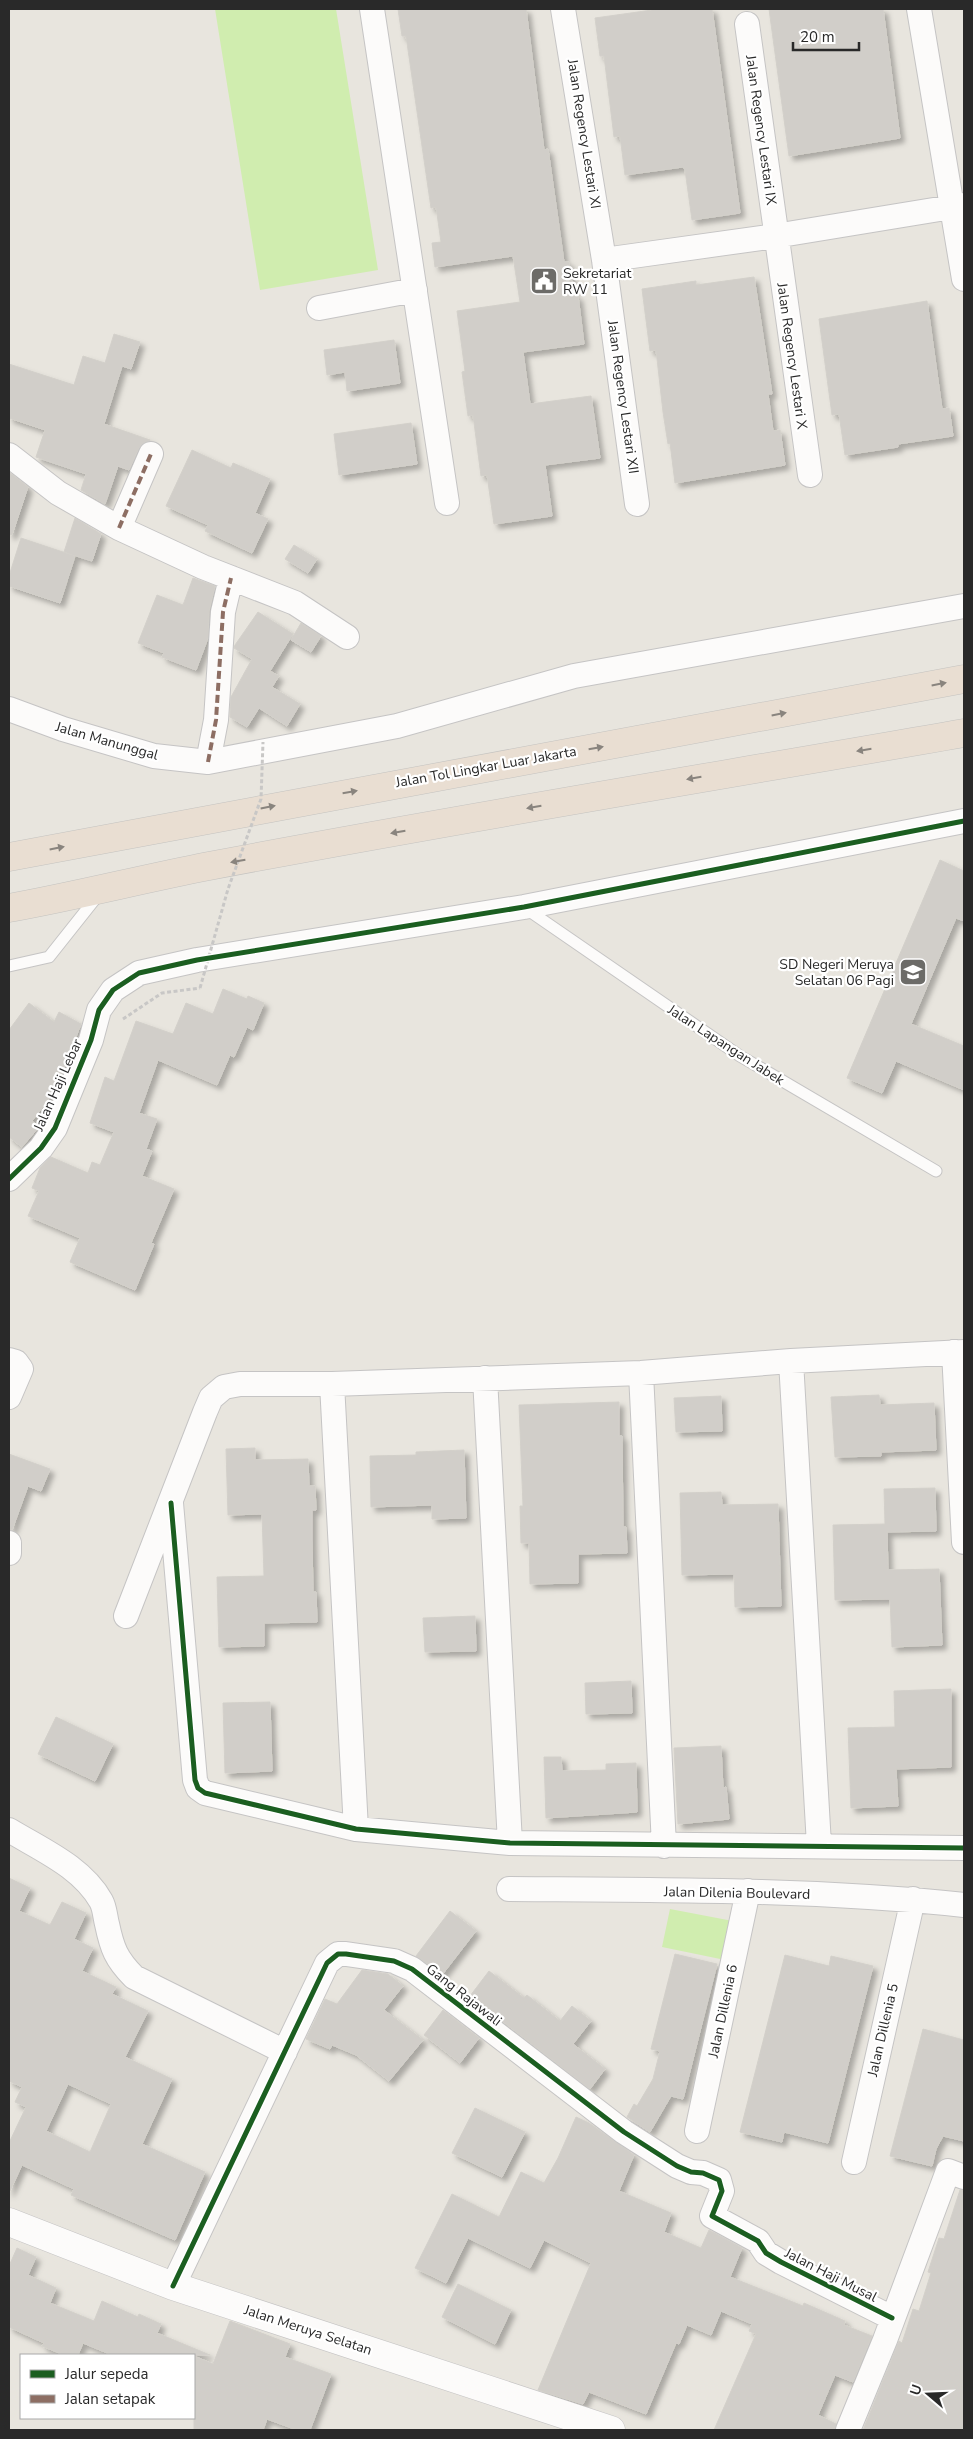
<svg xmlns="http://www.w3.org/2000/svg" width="973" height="2439" viewBox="0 0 973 2439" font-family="'Nunito Sans',sans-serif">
  <defs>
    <filter id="shadow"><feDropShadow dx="4.5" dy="4.5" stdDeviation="2.5" flood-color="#0004"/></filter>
  </defs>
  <rect width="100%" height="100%" fill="#e8e5de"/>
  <path fill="#d0edaf" d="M 215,9 L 336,9 L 378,270 L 260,290 Z
    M 670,1909 L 738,1922 L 730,1961 L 662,1947 Z"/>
  <path fill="#d1cec9" stroke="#d3d0ca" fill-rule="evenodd" filter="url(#shadow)" d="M 398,9 L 526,9 L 544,150 L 548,149 L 564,262 L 569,262 L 574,297 L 578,296 L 584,344 L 523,352 L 530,404 L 591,396 L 600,458 L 545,465 L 552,516 L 494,524 L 487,475 L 481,476 L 473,415 L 468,416 L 462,372 L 465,371 L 457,311 L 520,302 L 513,256 L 435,267 L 432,243 L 441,242 L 436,207 L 431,208 L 406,36 L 402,36 Z
    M 659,9 L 712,9 L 740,213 L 692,220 L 685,170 L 683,167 L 625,175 L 620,136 L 614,137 L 604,56 L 600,56 L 595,18 Z
    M 769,9 L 883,9 L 900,138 L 789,156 Z
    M 754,277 L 772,394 L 768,394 L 773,431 L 780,430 L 785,465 L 675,483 L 670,443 L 668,444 L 663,412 L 656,350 L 650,351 L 642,289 L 696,281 L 696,285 Z
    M 927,301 L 942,409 L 949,408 L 953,436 L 898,444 L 898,447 L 845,455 L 839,414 L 832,415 L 819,319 Z
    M 114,334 L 140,342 L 131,369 L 122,366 L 104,424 L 150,440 L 139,448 L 129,470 L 118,466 L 105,504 L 81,490 L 86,474 L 36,457 L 45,430 L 9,418 L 9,364 L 74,385 L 83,356 L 105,363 Z
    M 394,340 L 400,383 L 347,391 L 345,372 L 327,375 L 324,350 Z
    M 411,423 L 417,464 L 339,475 L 334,434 Z
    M 192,450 L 231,468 L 233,463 L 270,479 L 255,513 L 268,519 L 252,553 L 205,531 L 208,525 L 166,506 Z
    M 9,472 L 28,487 L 12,535 L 9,534 Z
    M 75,518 L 101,534 L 92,561 L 64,552 Z
    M 21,538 L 75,556 L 60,603 L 9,586 L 9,576 Z
    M 294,545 L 317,559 L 308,573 L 285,559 Z
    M 193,578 L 215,586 L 209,611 L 208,638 L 196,670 L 162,657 L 164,653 L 138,643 L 157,595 L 183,605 Z
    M 258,612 L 293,634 L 270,671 L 279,676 L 272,687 L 300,704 L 287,726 L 259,708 L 247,727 L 230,717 L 231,697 L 252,659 L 234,648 L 235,645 Z
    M 301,623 L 321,636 L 311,652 L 291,640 Z
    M 940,860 L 964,871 L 964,921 L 956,918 L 911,1024 L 964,1046 L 964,1090 L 896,1061 L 882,1093 L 847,1078 Z
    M 223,989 L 247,999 L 248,996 L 264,1003 L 253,1030 L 247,1027 L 234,1057 L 230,1055 L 217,1085 L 158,1060 L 139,1113 L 157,1119 L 146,1149 L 152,1151 L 142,1176 L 174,1189 L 151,1243 L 154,1244 L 135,1290 L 70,1262 L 80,1238 L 28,1216 L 39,1191 L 32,1188 L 40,1168 L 51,1157 L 88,1173 L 92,1162 L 100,1165 L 114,1132 L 90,1123 L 105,1077 L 114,1081 L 136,1021 L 173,1034 L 186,1003 L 213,1014 Z
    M 29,1003 L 54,1022 L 59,1012 L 81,1024 L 56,1089 L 32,1121 L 39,1127 L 22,1147 L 9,1137 L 9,1030 Z
    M 879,1395 L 880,1405 L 934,1403 L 936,1450 L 881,1452 L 881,1456 L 835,1457 L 831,1397 Z
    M 721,1396 L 722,1431 L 676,1432 L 674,1398 Z
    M 619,1402 L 619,1436 L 622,1436 L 623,1527 L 626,1527 L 627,1553 L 578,1554 L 578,1583 L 530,1584 L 529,1543 L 521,1543 L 520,1506 L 523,1506 L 519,1405 Z
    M 255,1448 L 255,1460 L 308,1459 L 309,1486 L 315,1486 L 316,1510 L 312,1510 L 312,1541 L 313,1592 L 316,1592 L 317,1622 L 264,1623 L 264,1646 L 219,1647 L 217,1577 L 264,1576 L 262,1514 L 228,1515 L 226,1449 Z
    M 464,1450 L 466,1518 L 432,1519 L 432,1505 L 371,1507 L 370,1456 L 416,1455 L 416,1452 Z
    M 9,1454 L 50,1469 L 41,1491 L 28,1486 L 12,1530 L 9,1529 Z
    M 935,1488 L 936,1531 L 887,1532 L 888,1570 L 939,1569 L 942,1645 L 892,1647 L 890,1599 L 835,1600 L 833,1525 L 885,1524 L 884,1489 Z
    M 721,1492 L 722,1505 L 778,1504 L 781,1606 L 735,1607 L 734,1574 L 682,1575 L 680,1493 Z
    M 475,1616 L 476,1651 L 425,1652 L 423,1618 Z
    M 631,1681 L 632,1713 L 586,1714 L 585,1683 Z
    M 951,1689 L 951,1767 L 896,1769 L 898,1806 L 851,1808 L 848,1728 L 895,1727 L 894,1691 Z
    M 270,1702 L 272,1771 L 225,1773 L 223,1703 Z
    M 56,1717 L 113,1744 L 95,1781 L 38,1754 Z
    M 721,1746 L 723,1788 L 726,1787 L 729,1819 L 678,1824 L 674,1748 Z
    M 544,1757 L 561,1757 L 562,1771 L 606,1770 L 606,1764 L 636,1763 L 637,1812 L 546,1818 Z
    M 9,1878 L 30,1888 L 19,1911 L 50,1925 L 62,1902 L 86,1913 L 74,1939 L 93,1948 L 82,1971 L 116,1987 L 112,1994 L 148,2011 L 125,2057 L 172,2079 L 142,2144 L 205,2172 L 175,2240 L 71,2195 L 74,2189 L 22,2165 L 9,2193 L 9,2143 L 26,2107 L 15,2102 L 22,2087 L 9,2081 ZM 68,2084 L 111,2104 L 90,2152 L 46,2131 Z
    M 450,1911 L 476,1931 L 442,1975 L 416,1956 Z
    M 675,1954 L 717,1964 L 683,2099 L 671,2096 L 650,2132 L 627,2117 L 634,2104 L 637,2106 L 653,2079 L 660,2051 L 651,2049 Z
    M 785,1955 L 829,1966 L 831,1956 L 873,1966 L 828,2143 L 784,2132 L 782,2142 L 740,2132 Z
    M 362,1970 L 388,1974 L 403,1986 L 384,2010 L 423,2040 L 389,2081 L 356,2055 L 332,2045 L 330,2049 L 306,2039 L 325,1999 L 337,2004 Z
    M 489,1971 L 524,1998 L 527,1995 L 560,2021 L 572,2006 L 591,2021 L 573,2044 L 605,2069 L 590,2089 L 470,1996 Z
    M 443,2010 L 479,2038 L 460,2063 L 424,2035 Z
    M 923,2029 L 964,2040 L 964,2141 L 943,2136 L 936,2149 L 932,2166 L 890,2156 Z
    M 475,2108 L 525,2132 L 502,2177 L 452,2153 Z
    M 576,2117 L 589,2123 L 634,2155 L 619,2191 L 671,2213 L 664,2232 L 701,2248 L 709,2230 L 742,2248 L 730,2277 L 803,2306 L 804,2303 L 845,2321 L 844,2325 L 872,2336 L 853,2382 L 835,2375 L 818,2415 L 836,2424 L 835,2430 L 714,2430 L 756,2334 L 749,2331 L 752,2324 L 721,2311 L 711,2335 L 687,2325 L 679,2344 L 676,2343 L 646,2414 L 589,2392 L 583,2404 L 538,2390 L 591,2263 L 544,2240 L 530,2268 L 468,2238 L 446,2283 L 415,2268 L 452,2194 L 499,2217 L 521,2172 L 544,2183 L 558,2158 Z
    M 960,2190 L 964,2190 L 964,2430 L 863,2430 L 899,2341 L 902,2343 L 913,2309 L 919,2311 L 931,2273 L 928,2272 L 939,2238 L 944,2239 Z
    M 17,2248 L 36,2257 L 28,2275 L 56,2288 L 50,2303 L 94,2321 L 102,2301 L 138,2317 L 139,2314 L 161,2324 L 157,2333 L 210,2355 L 112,2355 L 83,2343 L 78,2355 L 64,2355 L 42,2346 L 44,2343 L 9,2327 L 9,2266 Z
    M 458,2284 L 511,2310 L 495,2344 L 442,2317 Z
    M 230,2321 L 290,2344 L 285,2357 L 331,2374 L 310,2430 L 297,2430 L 267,2419 L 263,2430 L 194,2430 L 194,2356 L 213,2364 Z"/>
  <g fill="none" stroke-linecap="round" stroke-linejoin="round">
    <g stroke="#c5c4c4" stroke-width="13">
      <path id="lane" d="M 525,908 L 740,1056 L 936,1171
        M 9,966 L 49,957 L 99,894"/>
    </g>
    <g stroke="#c5c4c4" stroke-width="26">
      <path id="street" d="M 372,9 L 447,503
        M 563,9 L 604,260 L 637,504
        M 919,9 L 964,279
        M 747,24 L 810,475
        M 604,260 L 775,236 L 964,205
        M 319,308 L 415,290
        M 9,455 L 58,493 L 119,528 L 203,567 L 295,603 L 347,637
        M 119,528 L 151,454
        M 9,709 L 63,729 L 154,756 L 208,762 L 397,726 L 574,676 L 964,606
        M 208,762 L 216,720 L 223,612 L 231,578
        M 9,1179 L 41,1148 L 55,1128 L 91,1040 L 99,1010 L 113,990 L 139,973 L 197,960 L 524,907 L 964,821
        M 954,1352 L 964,1542
        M 9,1360 L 16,1362 L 21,1369 L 9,1397
        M 791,1361 L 819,1845
        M 641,1373 L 664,1846
        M 485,1378 L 510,1843
        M 332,1384 L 356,1829
        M 171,1503 L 195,1780 L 198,1788 L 205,1793 L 356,1829 L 510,1843 L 964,1848
        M 9,1543 L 9,1553
        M 126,1616 L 205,1412 L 211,1398 L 224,1387 L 240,1384 L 332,1384 L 641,1373 L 791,1361 L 964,1352
        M 9,1830 C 42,1850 82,1867 101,1901 C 105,1908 105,1917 107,1924 C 112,1948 116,1959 134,1977 L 285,2052
        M 509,1889 C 661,1890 813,1889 964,1905
        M 697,2131 L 748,1891
        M 854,2162 L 913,1899
        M 173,2286 L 327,1963 L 338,1954 L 346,1954 L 394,1961 L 412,1969 L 624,2132 L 677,2166 L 691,2172 L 703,2173 L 719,2180 L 722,2191 L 712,2216 L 758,2241 L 766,2253 L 781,2262 L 892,2318
        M 848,2430 L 885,2340 L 948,2171 L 964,2177"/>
    </g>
    <g stroke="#c5c4c4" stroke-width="29">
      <path id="secondary" d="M 9,2222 L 173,2286 L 611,2430"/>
    </g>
    <g stroke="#c4c3c0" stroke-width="29">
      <path id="highway" d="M 9,857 L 964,679
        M 9,908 C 76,896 142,879 209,866 C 460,818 713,777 964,733"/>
    </g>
    <path stroke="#c8c7c6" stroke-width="3" stroke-dasharray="4 2.5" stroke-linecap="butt" d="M 123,1019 L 162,993 L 200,988"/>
    <use href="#lane" stroke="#fcfbfa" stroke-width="11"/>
    <use href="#street" stroke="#fcfbfa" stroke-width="24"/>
    <use href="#secondary" stroke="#fcfbfa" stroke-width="28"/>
    <use href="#highway" stroke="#e9ded2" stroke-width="28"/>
    <path stroke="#c8c7c6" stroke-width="3" stroke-dasharray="4 2.5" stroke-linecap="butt" d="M 200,988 L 228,889 L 261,799 L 263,742"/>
    <path stroke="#8d6e63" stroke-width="4" stroke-dasharray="8 4" stroke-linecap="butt" d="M 119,528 L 151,454
      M 208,762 L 216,720 L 223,612 L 231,578"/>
    <g stroke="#fff" stroke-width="8">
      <path id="cycleway" d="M 9,1179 L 41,1148 L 55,1128 L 91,1040 L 99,1010 L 113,990 L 139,973 L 197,960 L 524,907 L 964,821
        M 171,1503 L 195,1780 L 198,1788 L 205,1793 L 356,1829 L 510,1843 L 964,1848
        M 173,2286 L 327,1963 L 338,1954 L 346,1954 L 394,1961 L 412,1969 L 624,2132 L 677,2166 L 691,2172 L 703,2173 L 719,2180 L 722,2191 L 712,2216 L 758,2241 L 766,2253 L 781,2262 L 892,2318"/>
    </g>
    <use href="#cycleway" stroke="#1b5e20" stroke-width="5"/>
  </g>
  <defs><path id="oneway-solid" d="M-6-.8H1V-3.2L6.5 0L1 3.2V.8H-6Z" transform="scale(1.25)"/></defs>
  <g fill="#89847e">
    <use href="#oneway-solid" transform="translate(939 684) rotate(-11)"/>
    <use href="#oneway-solid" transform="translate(779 714) rotate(-11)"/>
    <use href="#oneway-solid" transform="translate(596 748) rotate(-10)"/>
    <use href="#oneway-solid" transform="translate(864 750) rotate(171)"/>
    <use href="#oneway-solid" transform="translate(694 778) rotate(170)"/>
    <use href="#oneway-solid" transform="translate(350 792) rotate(-10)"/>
    <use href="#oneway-solid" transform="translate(268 807) rotate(-11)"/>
    <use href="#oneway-solid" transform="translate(534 807) rotate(170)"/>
    <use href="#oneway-solid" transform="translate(398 832) rotate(170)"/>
    <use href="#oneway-solid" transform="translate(57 848) rotate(-11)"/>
    <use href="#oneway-solid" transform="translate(238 861) rotate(170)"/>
  </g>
  <defs>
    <g id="civic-square" transform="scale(1.4375)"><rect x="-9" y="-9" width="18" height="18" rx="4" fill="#6c6b68" stroke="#fff"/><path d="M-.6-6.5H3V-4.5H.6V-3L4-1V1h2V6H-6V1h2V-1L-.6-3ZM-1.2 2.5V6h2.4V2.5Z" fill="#fff"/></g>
    <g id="school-square" transform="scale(1.4375)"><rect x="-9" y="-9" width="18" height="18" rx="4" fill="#6c6b68" stroke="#fff"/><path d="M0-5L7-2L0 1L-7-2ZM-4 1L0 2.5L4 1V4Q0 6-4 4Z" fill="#fff"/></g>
  </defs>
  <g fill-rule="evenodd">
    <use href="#civic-square" x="544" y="281"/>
    <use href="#school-square" x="913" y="972"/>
  </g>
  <g text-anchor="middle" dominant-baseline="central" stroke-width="4.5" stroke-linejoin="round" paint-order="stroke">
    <g font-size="14" fill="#292929" stroke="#fff">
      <text transform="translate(761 130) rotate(82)">Jalan Regency Lestari IX</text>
      <text transform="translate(584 134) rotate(81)">Jalan Regency Lestari XI</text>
      <text transform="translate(792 356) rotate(82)">Jalan Regency Lestari X</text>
      <text transform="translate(623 397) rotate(82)">Jalan Regency Lestari XII</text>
      <text transform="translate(107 741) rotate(16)">Jalan Manunggal</text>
      <text transform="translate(486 767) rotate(-10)">Jalan Tol Lingkar Luar Jakarta</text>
      <text transform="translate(726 1045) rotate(33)">Jalan Lapangan Jabek</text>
      <text transform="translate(58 1085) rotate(-66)">Jalan Haji Lebar</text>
      <text transform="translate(737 1893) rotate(1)">Jalan Dilenia Boulevard</text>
      <text transform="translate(464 1995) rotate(38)">Gang Rajawali</text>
      <text transform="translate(723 2011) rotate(-78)">Jalan Dillenia 6</text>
      <text transform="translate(883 2030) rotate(-77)">Jalan Dillenia 5</text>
      <text transform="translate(831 2275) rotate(27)">Jalan Haji Musal</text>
      <text transform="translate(308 2330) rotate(18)">Jalan Meruya Selatan</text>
    </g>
    <g font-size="14" fill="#292929" stroke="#fff" text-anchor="start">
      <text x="563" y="273">Sekretariat<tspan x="563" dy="16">RW 11</tspan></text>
      <text x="894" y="964" text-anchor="end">SD Negeri Meruya<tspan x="894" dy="16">Selatan 06 Pagi</tspan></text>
    </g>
  </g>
  <rect width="973" height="2439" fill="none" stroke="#292929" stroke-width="20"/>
  <rect x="20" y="2354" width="175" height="65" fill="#ffffff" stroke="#a9a9a9"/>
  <rect x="30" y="2370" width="25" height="8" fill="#1b5e20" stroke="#a9a9a9"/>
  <text x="65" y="2379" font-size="15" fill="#292929">Jalur sepeda</text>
  <rect x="30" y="2395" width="25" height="8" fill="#8d6e63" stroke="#a9a9a9"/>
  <text x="65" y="2404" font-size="15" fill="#292929">Jalan setapak</text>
  <g transform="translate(928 2394) rotate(289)" stroke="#ffffff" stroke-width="4" paint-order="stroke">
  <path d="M0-4L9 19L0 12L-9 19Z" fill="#292929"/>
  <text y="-8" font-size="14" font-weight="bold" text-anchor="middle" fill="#292929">U</text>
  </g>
  <path d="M793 42v8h66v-8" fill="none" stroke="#292929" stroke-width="2.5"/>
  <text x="800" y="42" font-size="15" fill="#292929" stroke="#ffffff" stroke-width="4" paint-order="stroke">20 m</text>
</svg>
